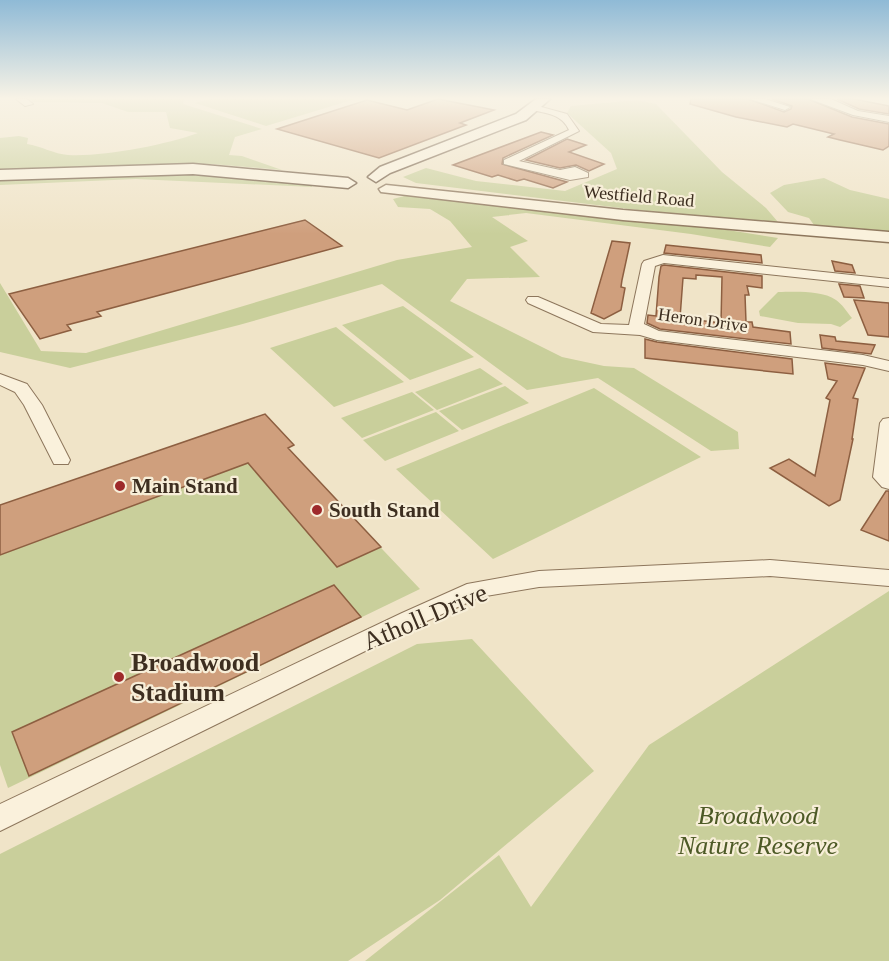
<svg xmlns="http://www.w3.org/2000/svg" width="889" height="961" viewBox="0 0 889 961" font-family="'Times New Roman',serif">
  <rect width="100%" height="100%" fill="#f0e4c8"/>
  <path fill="#c9cf9b" d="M 30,99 L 184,99 L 183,104 L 262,129 L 235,137 L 229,155 L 242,156 L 282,170 L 212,164 L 0,170 L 0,138 L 19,136 L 28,138 L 27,144 C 41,146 54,154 68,155 C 103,157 165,145 198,133 L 170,128 L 166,112 L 128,112 L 102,103 L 33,102 Z
    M 209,99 L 355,99 L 266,126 L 195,103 Z
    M 637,100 L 656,104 L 722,172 L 766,208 L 778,222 L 654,212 L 416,183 L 403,177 L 426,168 L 476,181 L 565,191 L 617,169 L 611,153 L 567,113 L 571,106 Z
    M 178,174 C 221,178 266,177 311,183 L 312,187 L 136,179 L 0,185 L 0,180 L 13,178 Z
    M 824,178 L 850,190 L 889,199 L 889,231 L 814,225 L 809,218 L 788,212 L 770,193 L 784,185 Z
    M 412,194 L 715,228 L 778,238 L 770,247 L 691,234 L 526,213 L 492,217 L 528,241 L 510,247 L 540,277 L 467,279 L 450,301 L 562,357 L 604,366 L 634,368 L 738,432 L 739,449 L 711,451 L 598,378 L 527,390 L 382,284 L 239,325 L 70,368 L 0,352 L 0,283 L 41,351 L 86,353 L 397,260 L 472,247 L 450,221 L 430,209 L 398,207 L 393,199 Z
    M 778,292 C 795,292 821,290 836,300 C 842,304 847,312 852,318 L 840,327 L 831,324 L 798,323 L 760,316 L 759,311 Z
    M 403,306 L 474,357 L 410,380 L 342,325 Z
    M 336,327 L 404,382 L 334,407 L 270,348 Z
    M 480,368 L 503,384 L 437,410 L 415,392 Z
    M 505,386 L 529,403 L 462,430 L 439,411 Z
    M 594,388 L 701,457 L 493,559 L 396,469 Z
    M 412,392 L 434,410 L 362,438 L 341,418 Z
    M 436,412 L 459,431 L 385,461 L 363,440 Z
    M 257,417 L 420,589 L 8,788 L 0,765 L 0,506 Z
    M 889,591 L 889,961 L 365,961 L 499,855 L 531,907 L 649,745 Z
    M 472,639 L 594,771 L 440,900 L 348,961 L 0,961 L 0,854 L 417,644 Z"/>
  <path fill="#cf9f7d" stroke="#8d5f41" stroke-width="1.5" fill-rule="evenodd" d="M 438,99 L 494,110 L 460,123 L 466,125 L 379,158 L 277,129 L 367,100 L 407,110 Z
    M 691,99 L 748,99 L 784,112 L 791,109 L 792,106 L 772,99 L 808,99 L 852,117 L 889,124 L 889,146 L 883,150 L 840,140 L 828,137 L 834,134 L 793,124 L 787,127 L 736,117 L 690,104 Z
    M 837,99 L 854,99 L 889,106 L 889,114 L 859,109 Z
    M 541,132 L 553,135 L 503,158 L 502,164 L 567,182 L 553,188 L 524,179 L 517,181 L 498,175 L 492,177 L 453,165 Z
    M 567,139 L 586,145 L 569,152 L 604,164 L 589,171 L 576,165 L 560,168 L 526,160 Z
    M 305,220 L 342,246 L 97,312 L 101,316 L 67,325 L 71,330 L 40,339 L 9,294 Z
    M 612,241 L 630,243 L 622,280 L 621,287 L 625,288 L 621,310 L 604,319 L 591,313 Z
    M 666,245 L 761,255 L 762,263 L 664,253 Z
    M 832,261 L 852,265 L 855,273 L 835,271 Z
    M 664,265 L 762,276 L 762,288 L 747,286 L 749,295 L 745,295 L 746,322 L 752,322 L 753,327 L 790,332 L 791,344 L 660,329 L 647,323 L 648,315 L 656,316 L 659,277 L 661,266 ZM 696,275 L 722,277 L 721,323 L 680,318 L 683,278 L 696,279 Z
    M 839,284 L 860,286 L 864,298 L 844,297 Z
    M 854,300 L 889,303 L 889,337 L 868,335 Z
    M 820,335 L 835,337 L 836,341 L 875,345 L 871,354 L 822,348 Z
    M 645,339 L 657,342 L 792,359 L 793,374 L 645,358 Z
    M 825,363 L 865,368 L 853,398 L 858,399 L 852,439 L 853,439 L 840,500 L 829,506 L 770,468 L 789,459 L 815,476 L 830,400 L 826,398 L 837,381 L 828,379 Z
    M 265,414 L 294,445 L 288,448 L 381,547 L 337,567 L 248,463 L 0,555 L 0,505 Z
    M 886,491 L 889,491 L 889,541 L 861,530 Z
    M 334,585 L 361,617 L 29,776 L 12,732 Z"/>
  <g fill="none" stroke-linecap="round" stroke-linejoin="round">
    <g stroke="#8d765c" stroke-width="2">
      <path id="minor" d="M 16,99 L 27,99 L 33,104 L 25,106 Z
        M 750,99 L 765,99 L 790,107 L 785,110 Z
        M 810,99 L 831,99 L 858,111 L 889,116 L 889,122 L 853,115 Z
        M 534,105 L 567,114 L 579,131 L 519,161 L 560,170 L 575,167 L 588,173 L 588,177 L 570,180 L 504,164 L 504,160 L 569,130 C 562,114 546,113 531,110 L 529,108 Z
        M 663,255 L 889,279 L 889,287 L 664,263 L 655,266 L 644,324 L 659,331 L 863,355 L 889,361 L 889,371 L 863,365 L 657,340 L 640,335 L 593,332 L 528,303 L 526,300 L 528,297 L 538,297 L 601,324 L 629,325 L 642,264 L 644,261 Z
        M 0,374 L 27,384 L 42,405 L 70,460 L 68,464 L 54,464 L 24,405 L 15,392 L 0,385 Z
        M 889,418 L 889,489 L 882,487 L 873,477 L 880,423 L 883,419 Z
        M 770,560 L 889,570 L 889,586 L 770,576 L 539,587 L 480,597 L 418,625 L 0,831 L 0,804 L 402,613 L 467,584 L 539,571 Z"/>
    </g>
    <g stroke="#8d765c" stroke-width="3">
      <path id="tertiary" d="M 386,185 L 623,210 L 889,232 L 889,242 L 623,220 L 381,192 L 379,189 Z"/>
    </g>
    <g stroke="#6f573f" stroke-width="3">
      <path id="secondary" d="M 536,99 L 550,99 L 526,120 L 390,173 L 376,182 L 368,177 L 380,167 L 516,114 Z
        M 193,164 L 348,178 L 356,183 L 348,188 L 193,174 L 0,180 L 0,170 Z"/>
    </g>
    <use href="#minor" fill="#faf1dc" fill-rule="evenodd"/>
    <use href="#tertiary" fill="#faf1dc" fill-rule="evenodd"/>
    <use href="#secondary" fill="#faf1dc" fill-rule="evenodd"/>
  </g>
  <linearGradient id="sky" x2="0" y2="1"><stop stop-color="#8fbad6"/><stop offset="0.42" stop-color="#f8f3e6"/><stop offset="1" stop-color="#f8f3e6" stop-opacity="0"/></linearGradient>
  <rect width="889" height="234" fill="url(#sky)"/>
  <g fill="#9e2a2b" stroke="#f7eed8" stroke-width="2">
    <circle cx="120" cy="486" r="6"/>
    <circle cx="317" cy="510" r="6"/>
    <circle cx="119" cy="677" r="6"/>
  </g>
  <g text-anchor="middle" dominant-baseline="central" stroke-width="4.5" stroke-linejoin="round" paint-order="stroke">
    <g font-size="18" fill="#3d2e20" stroke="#f7eed8">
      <text transform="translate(639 196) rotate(5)">Westfield Road</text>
      <text transform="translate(703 320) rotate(8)">Heron Drive</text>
    </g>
    <g font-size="21" font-weight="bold" fill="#3d2e20" stroke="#f7eed8" text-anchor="start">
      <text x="132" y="486">Main Stand</text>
      <text x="329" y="510">South Stand</text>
    </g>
    <g font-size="26" fill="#3d2e20" stroke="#f7eed8">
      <text transform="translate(425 617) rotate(-23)">Atholl Drive</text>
    </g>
    <g font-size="26" font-weight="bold" fill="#3d2e20" stroke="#f7eed8" text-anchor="start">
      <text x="131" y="662">Broadwood<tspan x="131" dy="30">Stadium</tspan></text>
    </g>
    <g font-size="26" font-style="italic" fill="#4d5a26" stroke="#f7eed8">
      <text x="758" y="815">Broadwood<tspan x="758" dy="30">Nature Reserve</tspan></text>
    </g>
  </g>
</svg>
